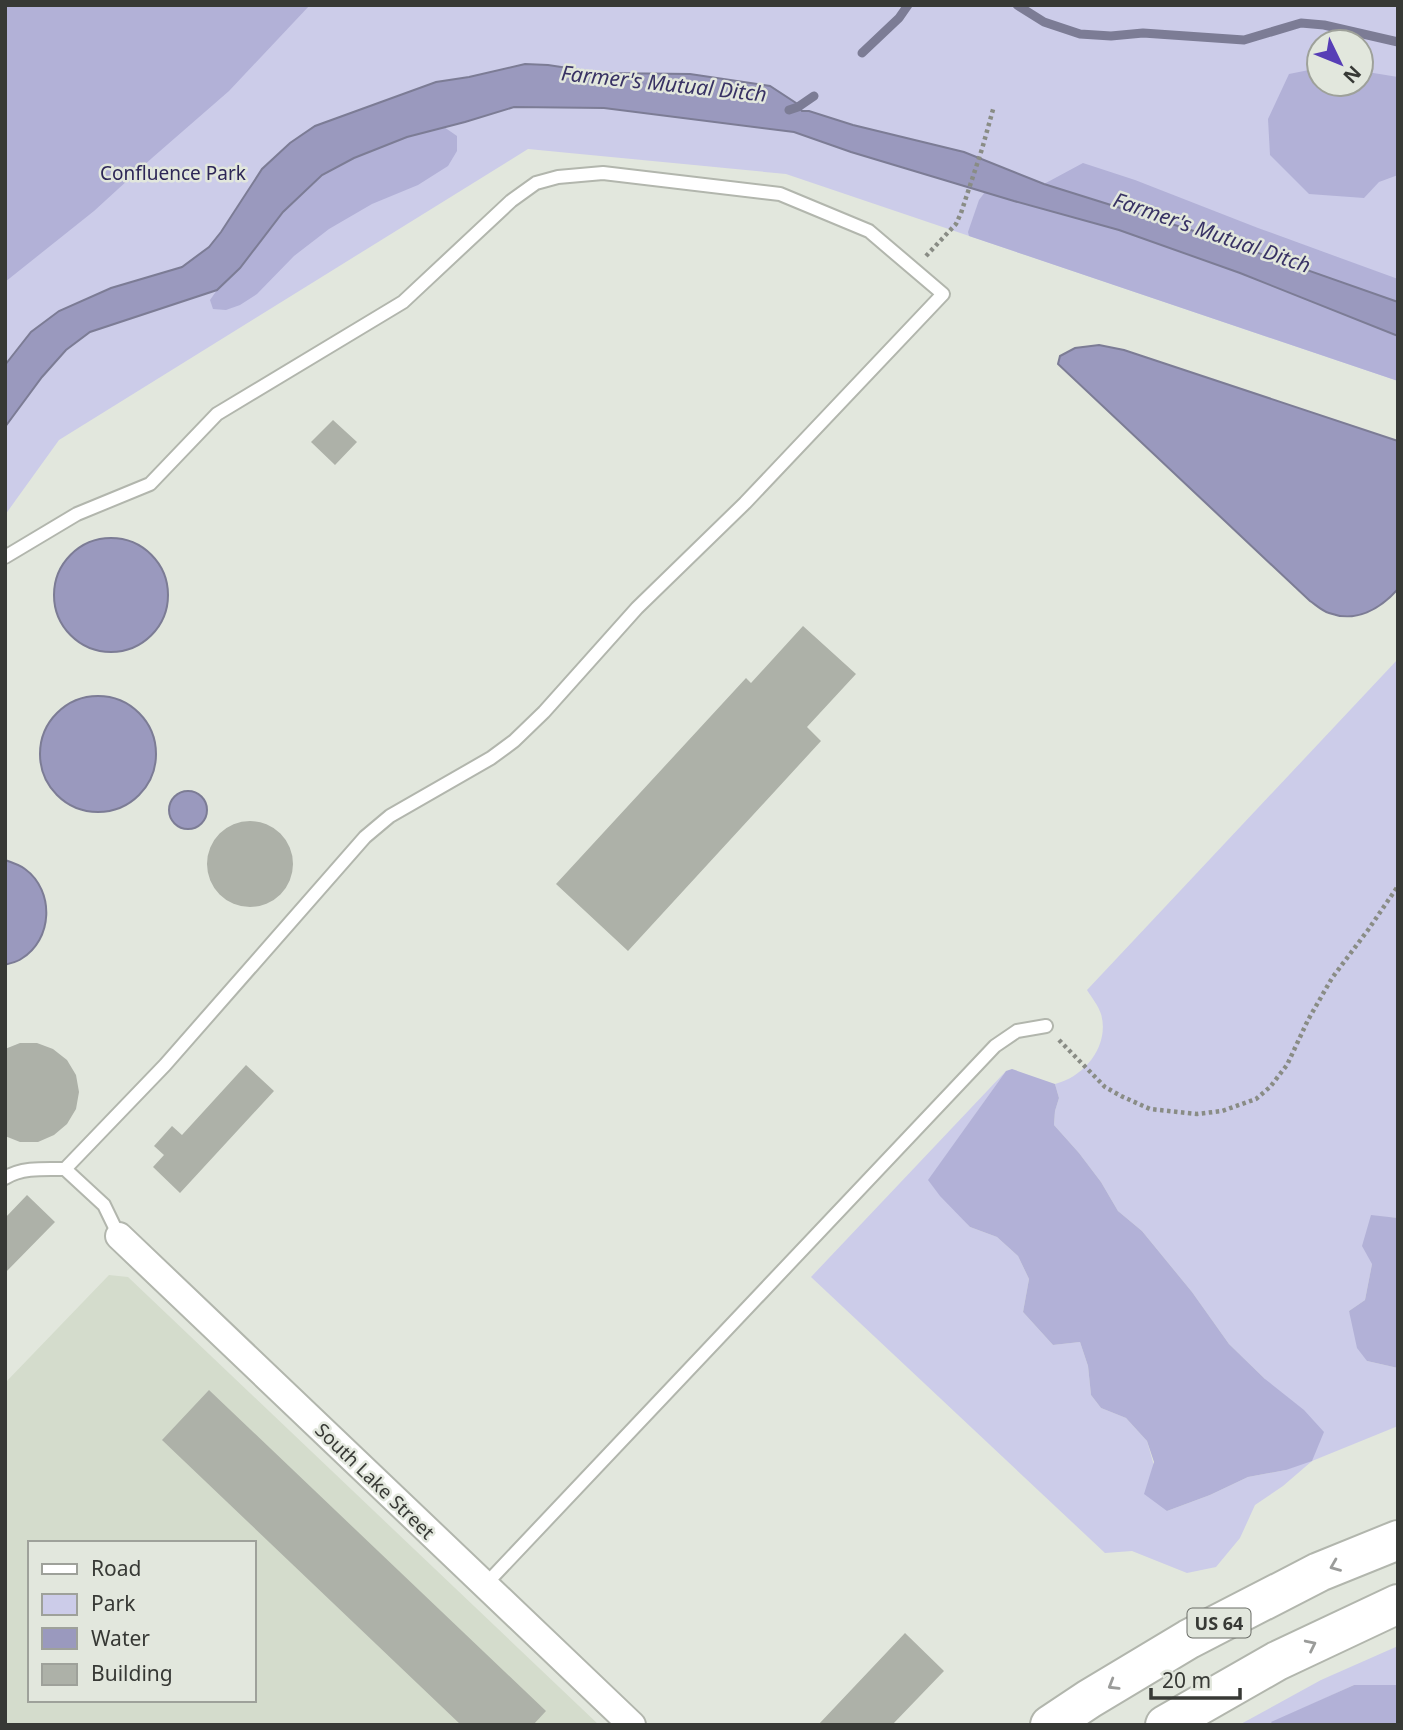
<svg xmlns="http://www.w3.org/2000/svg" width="1403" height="1730" viewBox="0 0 1403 1730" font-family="'Noto Sans',sans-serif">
  <rect width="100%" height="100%" fill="#e2e7dd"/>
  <path fill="#d4dccc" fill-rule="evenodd" d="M 109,1275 L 128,1277 L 599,1725 L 5,1725 L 5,1383 ZM 30,1543 L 254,1543 L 254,1700 L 30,1700 Z"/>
  <path fill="#cccce9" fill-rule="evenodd" d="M 5,5 L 1398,5 L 1398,381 L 786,174 L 528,149 L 59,440 L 5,515 ZM 1319,42 L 1361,42 L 1361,84 L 1319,84 Z
    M 1398,659 L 1398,1218 L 1371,1216 L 1372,1264 L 1365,1300 L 1349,1311 L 1367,1361 L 1398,1368 L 1398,1426 L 1312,1461 L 1283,1486 L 1255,1505 L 1240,1538 L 1216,1567 L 1187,1573 L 1132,1551 L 1105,1553 L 811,1277 L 1006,1071 L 929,1180 L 970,1227 L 997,1237 L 1018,1256 L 1029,1279 L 1023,1312 L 1053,1345 L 1080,1342 L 1088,1366 L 1091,1395 L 1101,1408 L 1126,1418 L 1147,1441 L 1167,1511 L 1210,1495 L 1248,1477 L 1286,1470 L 1265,1379 L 1229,1344 L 1192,1292 L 1142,1231 L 1118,1211 L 1101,1182 L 1079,1153 L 1054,1125 L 1055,1111 L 1059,1098 L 1055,1084 C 1085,1077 1110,1045 1101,1014 C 1098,1005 1092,998 1087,990 Z
    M 1398,1646 L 1398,1685 L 1354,1685 L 1271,1723 L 1273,1725 L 1239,1725 L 1321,1680 Z"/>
  <path fill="#b2b1d7" d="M 5,5 L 310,5 L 229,91 L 152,158 L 94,211 L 5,282 Z
    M 1319,68 L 1319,84 L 1361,84 L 1361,71 L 1398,77 L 1398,175 L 1379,182 L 1364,198 L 1309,194 L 1270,155 L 1268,119 L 1289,74 Z
    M 444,127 L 457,136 L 457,151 L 448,166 L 418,185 L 372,204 L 329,229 L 294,256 L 257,294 L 240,305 L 226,310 L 213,309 L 210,300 L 217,290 L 240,268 L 283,212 L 322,175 L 354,158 L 407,137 Z
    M 1083,163 L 1135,180 L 1258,228 L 1398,279 L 1398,302 L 1213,237 L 1044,184 Z
    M 985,192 L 1119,230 L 1240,273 L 1398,336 L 1398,381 L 969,236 L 968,232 L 979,200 Z
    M 1012,1069 L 1055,1084 L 1059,1098 L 1055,1111 L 1054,1125 L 1079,1153 L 1101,1182 L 1118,1211 L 1142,1231 L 1192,1292 L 1229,1344 L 1265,1379 L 1304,1410 L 1324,1432 L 1312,1461 L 1286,1470 L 1248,1477 L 1210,1495 L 1167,1511 L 1144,1494 L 1154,1462 L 1147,1441 L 1126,1418 L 1101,1408 L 1091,1395 L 1088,1366 L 1080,1342 L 1053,1345 L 1023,1312 L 1029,1279 L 1018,1256 L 997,1237 L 970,1227 L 940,1196 L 928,1180 L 1006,1071 Z
    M 1371,1215 L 1398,1218 L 1398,1368 L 1367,1361 L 1357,1348 L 1349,1311 L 1365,1300 L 1372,1264 L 1362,1246 Z
    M 1354,1685 L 1398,1685 L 1398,1725 L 1273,1725 L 1271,1722 Z"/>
  <path fill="#9a99be" stroke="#7c7c95" stroke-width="2" d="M 525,64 L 548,65 L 601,73 L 690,74 L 770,86 L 796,103 L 802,111 L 809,111 L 853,125 L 964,152 L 1044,184 L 1213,237 L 1398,302 L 1398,336 L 1240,273 L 1119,230 L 1014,201 L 851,152 L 794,132 L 604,108 L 514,107 L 465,122 L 407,137 L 354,158 L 322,175 L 283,212 L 240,268 L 217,290 L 90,332 L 66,350 L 42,377 L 5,427 L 5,365 L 31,332 L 59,311 L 111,288 L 182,267 L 209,247 L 221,232 L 262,169 L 290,143 L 315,126 L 436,82 L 469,77 Z
    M 1099,345 L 1124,350 L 1398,441 L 1398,589 C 1380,609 1356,623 1329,613 C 1322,611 1316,605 1310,601 L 1058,364 L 1060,356 L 1075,348 Z
    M54 595a57 57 0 1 1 114 0a57 57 0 1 1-114 0Z
    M40 754a58 58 0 1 1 116 0a58 58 0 1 1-116 0Z
    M169 810a19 19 0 1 1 38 0a19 19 0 1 1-38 0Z
    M 5,860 C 11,862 20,865 25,869 C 55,891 53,940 21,959 C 17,962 10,963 5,965 Z"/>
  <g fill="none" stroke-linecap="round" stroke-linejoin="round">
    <path stroke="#7c7c95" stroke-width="9" d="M 1017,5 L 1044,22 L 1080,34 L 1111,36 L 1143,33 L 1244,40 L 1301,23 L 1324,25 L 1398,42
      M 862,53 L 899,18 L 908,5
      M 789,110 L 798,107 L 814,96"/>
  </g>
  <path fill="#adb1a8" d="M 333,420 L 357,442 L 335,465 L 311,442 Z
    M 803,626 L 856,674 L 807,727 L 821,741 L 628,951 L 556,884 L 746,678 L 751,683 Z
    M207 864a43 43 0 1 1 86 0a43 43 0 1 1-86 0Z
    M 20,1043 L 37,1043 L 53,1049 L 67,1060 L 76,1075 L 79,1092 L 76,1109 L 67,1124 L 54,1135 L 38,1142 L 20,1142 L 5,1136 L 5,1049 Z
    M 246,1065 L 274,1091 L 180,1193 L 153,1167 L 164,1155 L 154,1146 L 172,1126 L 182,1135 Z
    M 27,1195 L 55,1222 L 5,1273 L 5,1218 Z
    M 209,1390 L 546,1711 L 533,1725 L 461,1725 L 162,1440 Z
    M 905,1633 L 944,1671 L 892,1725 L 818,1725 Z"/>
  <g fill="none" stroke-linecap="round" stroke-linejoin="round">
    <g stroke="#b2b6ad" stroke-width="16">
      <path id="lane" d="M 5,557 L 77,514 L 150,484 L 217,414 L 403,302 L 511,201 L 536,183 L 558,177 L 603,173 L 780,194 L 869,231 L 943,294 L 745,503 L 637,608 L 544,712 L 514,741 L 491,758 L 390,816 L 365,837 L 165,1065 L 65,1169
        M 5,1178 C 22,1167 46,1169 65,1169 L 104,1205 L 119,1236
        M 485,1585 L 995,1046 L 1017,1031 L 1046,1026"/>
    </g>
    <g stroke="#b2b6ad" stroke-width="30">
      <path id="street" d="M 119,1236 L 632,1725"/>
    </g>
    <g stroke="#b2b6ad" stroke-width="42">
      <path id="highway" d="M 1050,1725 L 1089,1699 L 1189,1639 L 1319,1572 L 1398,1540
        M 1165,1725 L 1277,1661 L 1398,1604"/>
    </g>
    <path stroke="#898c85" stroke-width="4.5" stroke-dasharray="3.5 3.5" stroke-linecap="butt" d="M 926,256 L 956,224 L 961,213 L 982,149 L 994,106
      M 1059,1040 L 1105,1087 L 1121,1096 L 1150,1109 L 1197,1114 L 1222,1111 L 1256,1099 L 1270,1087 L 1287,1065 L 1308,1020 L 1332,978 L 1368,930 L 1398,886"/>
    <use href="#lane" stroke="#fff" stroke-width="12"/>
    <use href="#street" stroke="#fff" stroke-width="26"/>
    <use href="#highway" stroke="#fff" stroke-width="38"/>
  </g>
  <defs><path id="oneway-chevron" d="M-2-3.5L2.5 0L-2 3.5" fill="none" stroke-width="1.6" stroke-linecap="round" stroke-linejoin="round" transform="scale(1.75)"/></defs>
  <g stroke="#9b9c9a">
    <use href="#oneway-chevron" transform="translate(1335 1566) rotate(158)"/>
    <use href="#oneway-chevron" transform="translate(1311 1645) rotate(-26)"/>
    <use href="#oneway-chevron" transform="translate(1113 1685) rotate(149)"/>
  </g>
  <g text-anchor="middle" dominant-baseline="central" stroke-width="5" stroke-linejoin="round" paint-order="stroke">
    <rect fill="#e2e7dd" stroke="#6a6d67" stroke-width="2" x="1187.5" y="1608.5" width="63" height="29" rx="5"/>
    <g font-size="18" font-weight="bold" fill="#373935">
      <text x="1219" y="1623">US 64</text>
    </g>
    <g font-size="19" fill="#2d2657" stroke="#e2e7dd">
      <text x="173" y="173">Confluence Park</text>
    </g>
    <g font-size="19" fill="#373935" stroke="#e2e7dd">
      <text transform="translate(375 1481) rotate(44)">South Lake Street</text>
    </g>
    <g font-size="21" font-style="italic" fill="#383264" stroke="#e2e7dd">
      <text transform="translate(664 83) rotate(6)">Farmer's Mutual Ditch</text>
      <text transform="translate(1212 232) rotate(19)">Farmer's Mutual Ditch</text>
    </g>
  </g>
  <rect width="1403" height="1730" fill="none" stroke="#373935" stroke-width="14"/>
  <rect x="28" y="1541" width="228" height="161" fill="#e2e7dd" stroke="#9ea19a" stroke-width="2"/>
  <rect x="42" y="1564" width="35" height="10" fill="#ffffff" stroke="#9ea19a" stroke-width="2"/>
  <text x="91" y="1576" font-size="21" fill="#373935">Road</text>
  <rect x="42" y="1594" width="35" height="21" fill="#cccce9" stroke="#9ea19a" stroke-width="2"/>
  <text x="91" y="1611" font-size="21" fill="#373935">Park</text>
  <rect x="42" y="1628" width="35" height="21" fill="#9a99be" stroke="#9ea19a" stroke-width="2"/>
  <text x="91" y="1646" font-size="21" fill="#373935">Water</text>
  <rect x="42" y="1664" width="35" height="21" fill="#adb1a8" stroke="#9ea19a" stroke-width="2"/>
  <text x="91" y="1681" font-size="21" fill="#373935">Building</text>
  <g transform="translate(1340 63) rotate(133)"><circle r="33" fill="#e2e7dd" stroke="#9ea19a" stroke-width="2"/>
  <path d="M0-5L12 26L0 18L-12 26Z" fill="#573eb6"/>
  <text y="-10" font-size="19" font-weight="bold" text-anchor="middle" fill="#373935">N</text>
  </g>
  <path d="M1151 1688v10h89v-10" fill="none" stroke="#373935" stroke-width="3.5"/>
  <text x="1162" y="1688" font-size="21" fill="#373935" stroke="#e2e7dd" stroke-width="5" paint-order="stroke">20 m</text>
</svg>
